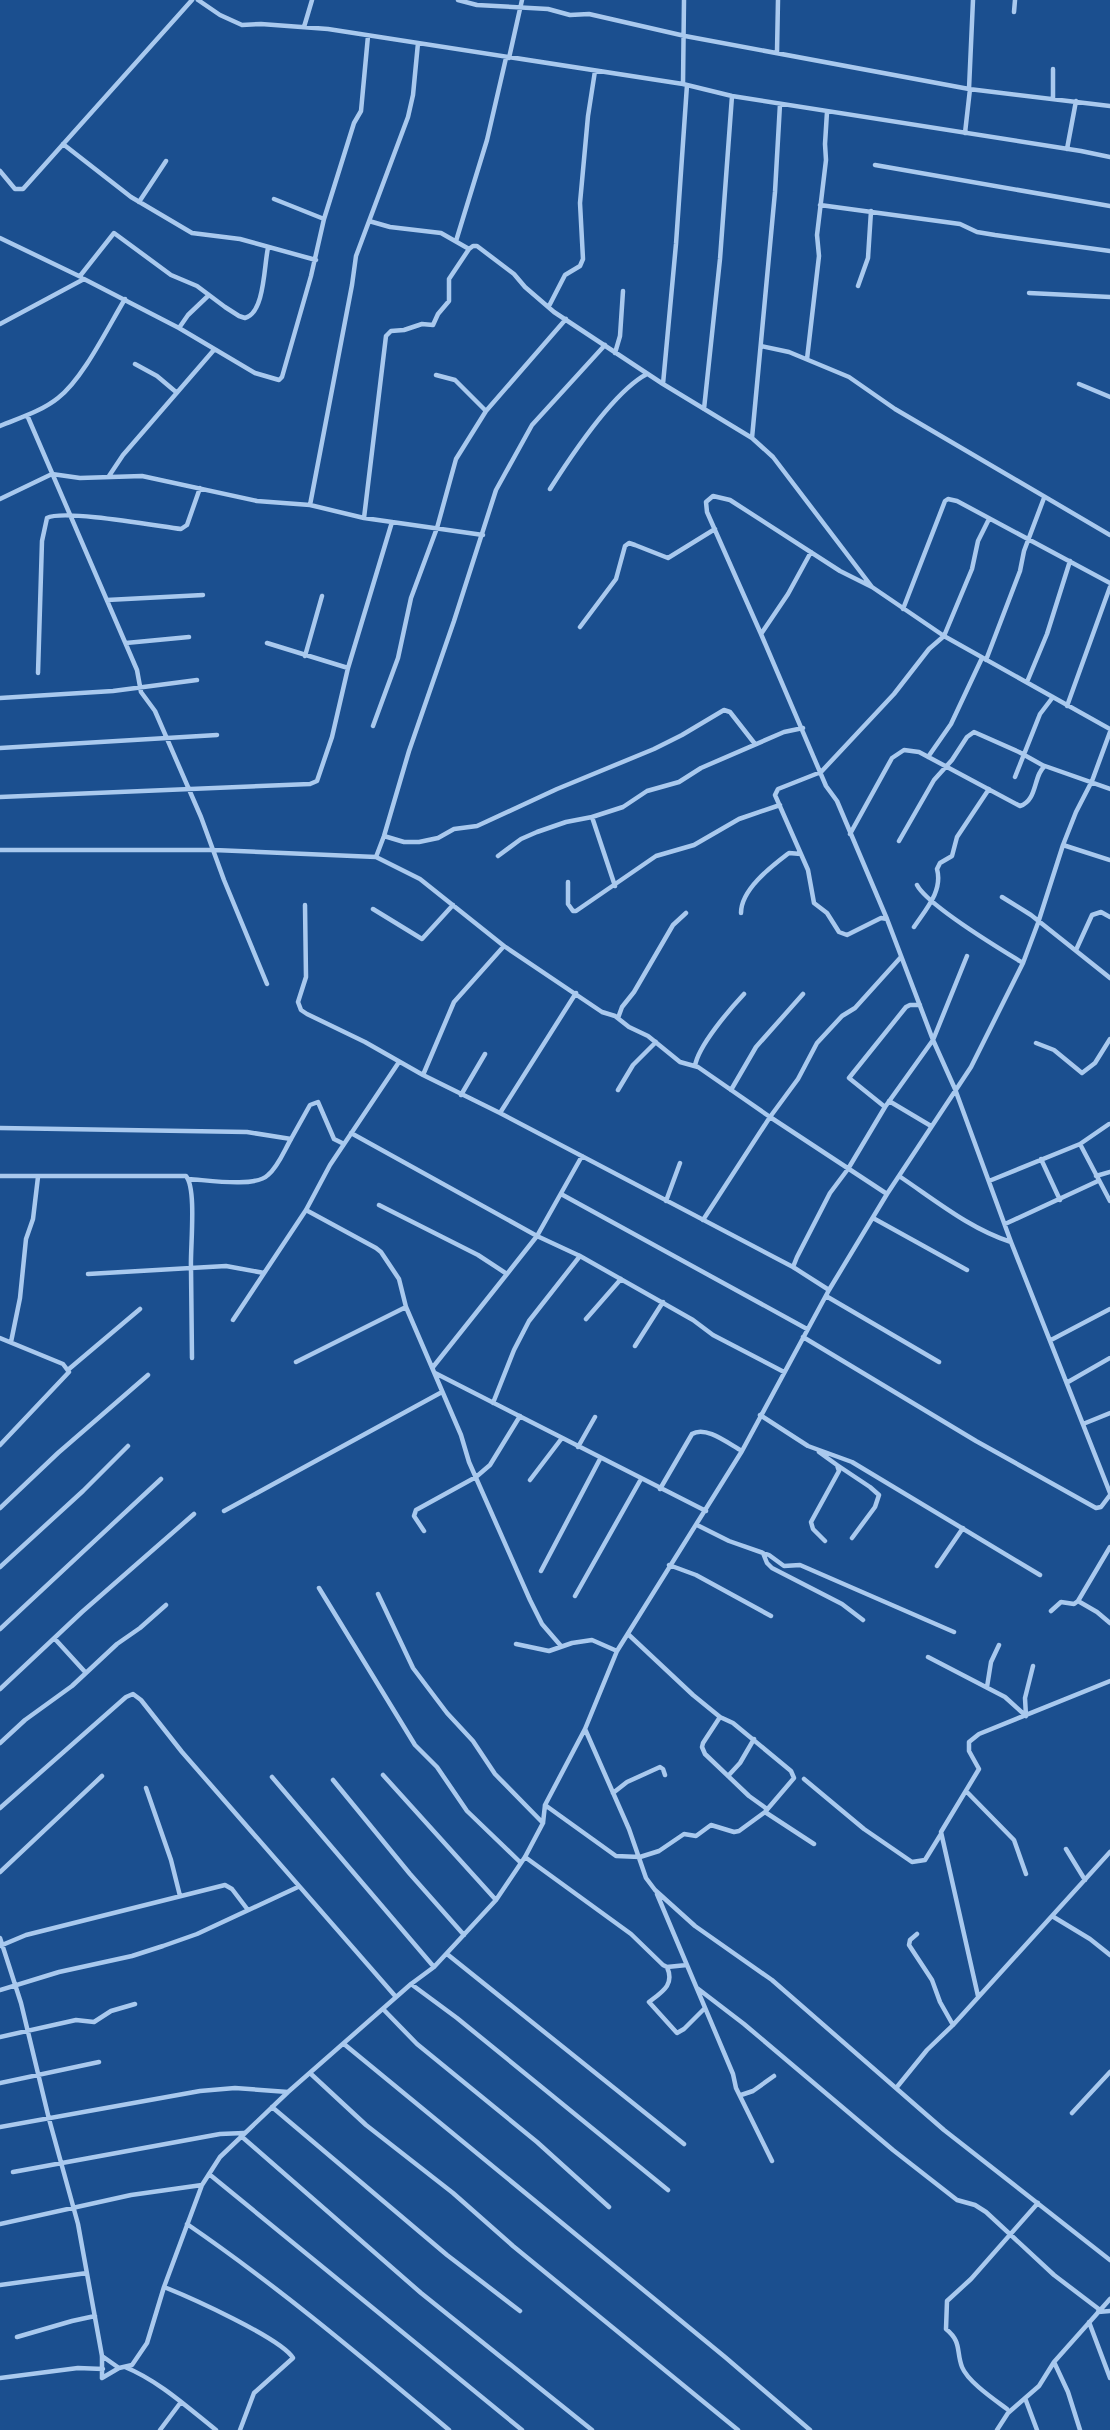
<svg xmlns="http://www.w3.org/2000/svg" width="1110" height="2430" viewBox="0 0 1110 2430" font-family="Arial,sans-serif">
  <rect width="100%" height="100%" fill="#1b4f8f"/>
  <g fill="none" stroke-linecap="round" stroke-linejoin="round">
    <path stroke="#a9c9ee" stroke-width="4.5" d="M 198,0 L 220,15 L 242,25 L 261,24 L 328,29 L 683,84 L 732,96 L 1081,151 L 1110,157
      M 458,0 L 477,5 L 548,9 L 570,15 L 589,14 L 685,36 L 969,89 L 1110,106
      M 1014,12 L 1015,0
      M 304,27 L 312,0
      M 777,52 L 778,0
      M 509,58 L 522,0
      M 683,84 L 684,0
      M 969,89 L 973,0
      M 1053,99 L 1053,69
      M 965,133 L 970,89
      M 63,144 L 131,197 L 192,233 L 240,239 L 316,260
      M 1067,149 L 1076,101
      M 875,165 L 1110,206
      M 0,171 L 15,189 L 23,189 L 192,0
      M 274,199 L 324,219
      M 139,202 L 166,161
      M 820,205 L 960,224 L 977,232 L 995,235 L 1110,251
      M 369,221 L 390,227 L 441,233 L 469,249
      M 0,238 L 81,277
      M 456,241 L 487,140 L 506,58
      M 80,276 L 114,233 L 171,275 L 197,286 L 225,307 L 239,316 L 245,318 C 265,313 264,264 268,248
      M 858,286 L 868,258 L 871,211
      M 1029,293 L 1110,297
      M 549,306 L 565,275 L 580,266 L 583,259 L 580,203 L 588,116 L 595,71
      M 0,324 L 84,279 L 179,328 L 255,373 L 279,380 L 282,377 L 311,276 L 324,219 L 354,123 L 361,111 L 368,36
      M 179,328 L 188,315 L 209,295
      M 761,346 L 789,352 L 849,377 L 895,409 L 1110,535
      M 615,353 L 620,336 L 623,291
      M 807,359 L 819,256 L 817,235 L 826,160 L 825,144 L 827,112
      M 135,364 L 157,376 L 176,392
      M 436,375 L 455,380 L 486,411
      M 663,384 L 676,244 L 687,85
      M 1079,384 L 1110,397
      M 704,409 L 720,259 L 732,96
      M 27,415 L 137,670 L 141,692 L 155,711 L 201,817 L 224,880 L 267,984
      M 0,426 C 19,418 42,411 58,398 C 83,379 108,327 125,299
      M 752,438 L 775,192 L 780,104
      M 109,476 L 123,455 L 213,351
      M 550,489 C 571,456 614,391 647,374
      M 0,499 L 52,474 L 80,478 L 142,476 L 257,501 L 310,505 L 364,518 L 483,535
      M 310,505 L 352,285 L 356,256 L 408,117 L 413,95 L 418,43
      M 364,518 L 386,336 L 391,331 L 404,330 L 422,324 L 433,325 L 438,314 L 449,301 L 449,279 L 469,249 L 473,246 L 477,246 L 514,274 L 525,287 L 554,312 L 663,384 L 752,438 L 773,457 L 872,587
      M 811,552 L 788,594 L 761,634 L 826,786 L 837,801 L 887,919 L 933,1040 L 955,1089 L 1011,1242 L 1110,1493
      M 107,600 L 203,595
      M 903,609 L 945,501 L 948,499 L 957,501 L 1110,583
      M 580,627 L 616,579 L 625,546 L 629,543 L 635,545 L 668,558 L 715,529
      M 761,634 L 707,512 L 706,502 L 713,496 L 730,500 L 840,571 L 872,587 L 944,636 L 1110,729
      M 126,643 L 189,637
      M 267,643 L 348,668
      M 305,656 L 322,596
      M 986,660 L 1020,571 L 1024,551 L 1044,498
      M 38,673 L 42,541 L 47,518 C 64,509 157,526 181,529 L 187,525 L 200,488
      M 1027,682 L 1047,634 L 1070,561
      M 0,698 L 113,691 L 197,680
      M 1067,706 L 1110,587
      M 373,726 L 398,658 L 411,598 L 437,528 L 456,459 L 486,411 L 566,319
      M 0,748 L 217,735
      M 928,757 L 951,724 L 982,658
      M 1015,777 L 1040,714 L 1053,697
      M 0,797 L 310,784 L 317,781 L 332,737 L 348,668 L 392,522
      M 592,817 L 615,886
      M 850,834 L 892,758 L 904,750 L 919,752 L 1020,806 C 1038,800 1033,775 1045,766 L 1110,789
      M 384,836 L 404,842 L 419,842 L 438,838 L 454,829 L 477,826 L 557,789 L 654,749 L 682,735 L 724,710 L 730,712 L 755,744
      M 899,841 L 934,780 L 952,760 L 967,737 L 974,732 L 1019,752 L 1044,766
      M 1063,845 L 1110,860
      M 0,850 L 214,850 L 376,857 L 420,879 L 504,946 L 602,1012 L 615,1016 L 629,1027 L 648,1036 L 680,1062 L 698,1067 L 770,1117 L 703,1220
      M 498,856 L 521,839 L 537,832 L 566,822 L 592,817 L 623,807 L 647,791 L 679,782 L 701,768 L 784,732 L 803,728
      M 376,857 L 384,836 L 409,751 L 454,621 L 496,490 L 532,425 L 605,345
      M 568,882 L 568,904 L 573,911 L 576,911 L 656,856 L 694,845 L 739,819 L 780,805
      M 917,885 C 928,906 1000,949 1023,963
      M 1002,897 L 1031,915 L 1110,978
      M 305,905 L 306,977 L 298,1002 L 301,1010 L 307,1014 L 365,1042 L 423,1075 L 500,1113 L 793,1267
      M 373,909 L 422,939 L 453,905
      M 741,913 C 741,889 772,866 789,853 L 801,854
      M 887,919 L 881,918 L 847,935 L 839,932 L 827,913 L 814,903 L 808,870 L 775,795 L 778,789 L 821,772 L 894,694 L 929,649 L 944,636 L 972,569 L 978,541 L 989,519
      M 914,927 C 926,909 943,891 937,869 L 940,863 L 952,856 L 957,837 L 989,789
      M 1076,950 L 1092,915 L 1101,912 L 1110,917
      M 618,1018 L 622,1007 L 634,992 L 673,925 L 686,913
      M 1036,1043 L 1054,1050 L 1082,1073 L 1095,1063 L 1110,1039
      M 695,1066 C 698,1046 730,1009 744,994
      M 423,1075 L 454,1002 L 504,946
      M 618,1090 L 633,1065 L 656,1042
      M 731,1090 L 756,1047 L 803,994
      M 461,1095 L 485,1054
      M 889,1101 L 931,1126
      M 885,1107 L 849,1078 L 906,1007 L 910,1005 L 920,1005
      M 500,1113 L 576,993
      M 0,1128 L 247,1132 L 291,1139 L 310,1105 L 318,1102 L 334,1139 L 344,1144
      M 351,1133 L 537,1236 L 580,1256 L 693,1320 L 713,1335 L 784,1372
      M 1080,1144 L 1110,1201
      M 1041,1159 L 1060,1200
      M 0,1176 L 186,1176 C 197,1189 190,1249 191,1268 L 226,1266 L 264,1273
      M 899,1176 C 935,1200 970,1229 1011,1242
      M 1096,1176 L 1110,1172
      M 189,1179 C 207,1180 255,1188 268,1175 C 278,1167 284,1151 291,1139
      M 989,1181 L 1080,1144 L 1109,1124
      M 561,1194 L 807,1329
      M 887,1194 L 770,1117 L 798,1079 L 817,1043 L 842,1016 L 855,1008 L 901,957
      M 666,1201 L 680,1163
      M 379,1205 L 478,1255 L 507,1274 L 537,1236 L 582,1156
      M 306,1210 L 376,1248 L 381,1252 L 399,1279 L 406,1307 L 461,1435 L 469,1462 L 530,1600 L 542,1624 L 561,1646
      M 873,1218 L 967,1270
      M 1005,1224 L 1098,1181
      M 88,1274 L 191,1268 L 192,1358
      M 829,1290 L 793,1267 L 797,1257 L 830,1193 L 848,1169 L 885,1107 L 933,1040 L 967,956
      M 826,1296 L 939,1362
      M 586,1319 L 621,1279
      M 233,1320 L 306,1210 L 330,1165 L 399,1062
      M 803,1337 L 976,1441 L 1096,1508 L 1101,1507 L 1110,1495
      M 0,1338 L 63,1364 L 69,1372 L 0,1445
      M 1051,1340 L 1110,1309
      M 11,1342 L 20,1298 L 26,1239 L 33,1219 L 38,1177
      M 635,1346 L 663,1302
      M 296,1362 L 406,1307
      M 433,1367 L 507,1274
      M 69,1369 L 140,1309
      M 435,1373 L 706,1511
      M 1068,1382 L 1110,1358
      M 493,1403 L 514,1350 L 529,1321 L 580,1256
      M 760,1415 L 808,1446 L 852,1462 L 1040,1575
      M 1083,1424 L 1110,1413
      M 578,1447 L 595,1417
      M 819,1452 L 837,1465 L 839,1471 L 811,1522 L 813,1529 L 825,1541
      M 837,1465 L 870,1487 L 879,1495 L 875,1507 L 852,1538
      M 530,1480 L 562,1438
      M 660,1489 L 692,1434 C 706,1425 729,1444 742,1451
      M 0,1508 L 58,1453 L 148,1375
      M 224,1511 L 442,1392
      M 697,1525 L 729,1541 L 769,1555 L 784,1566 L 800,1565 L 954,1632
      M 424,1531 L 414,1516 L 416,1510 L 476,1477 L 490,1465 L 520,1416
      M 763,1553 L 767,1563 L 772,1568 L 842,1604 L 863,1620
      M 669,1565 L 696,1575 L 771,1616
      M 937,1566 L 963,1528
      M 0,1567 L 83,1491 L 128,1446
      M 541,1571 L 600,1459
      M 319,1588 L 415,1745 L 437,1767 L 467,1811 L 521,1863
      M 378,1594 L 413,1668 L 447,1713 L 473,1741 L 495,1774 L 543,1823
      M 575,1596 L 641,1479
      M 1078,1601 L 1097,1612 L 1110,1623
      M 1051,1611 L 1061,1602 L 1074,1604 L 1078,1601 L 1110,1547
      M 0,1629 L 161,1479
      M 55,1639 L 86,1673
      M 516,1644 L 549,1651 L 572,1643 L 592,1640 L 617,1651
      M 928,1657 L 1005,1697 L 1026,1716 L 1025,1698 L 1033,1666
      M 987,1687 L 991,1662 L 999,1645
      M 0,1689 L 82,1612 L 194,1514
      M 720,1717 L 703,1743 L 702,1747 L 705,1754 L 749,1796 L 767,1809
      M 585,1729 L 629,1829 L 646,1878 L 655,1890 L 695,1926 L 772,1980 L 944,2130 L 1110,2260
      M 0,1743 L 25,1720 L 72,1686 L 117,1644 L 140,1628 L 166,1605
      M 383,1775 L 496,1900
      M 728,1776 L 740,1763 L 754,1739
      M 272,1777 L 434,1967
      M 804,1779 L 864,1829 L 912,1862 L 925,1860 L 941,1834
      M 333,1780 L 410,1874 L 464,1935
      M 146,1788 L 171,1860 L 180,1896
      M 966,1791 L 1014,1840 L 1026,1874
      M 613,1793 L 627,1782 L 660,1767 L 663,1769 L 665,1775
      M 545,1805 L 616,1856 L 640,1857 L 659,1851 L 684,1834 L 696,1836 L 711,1825 L 734,1832 L 739,1831 L 765,1812 L 794,1778 L 791,1771 L 733,1723 L 720,1717 L 693,1695 L 629,1635
      M 0,1808 L 126,1697 L 133,1694 L 141,1700 L 182,1752 L 396,1997
      M 765,1812 L 814,1844
      M 1066,1849 L 1085,1880
      M 525,1857 L 631,1934 L 663,1965 L 667,1967 L 687,1965
      M 0,1872 L 102,1776
      M 657,1894 L 733,2074 L 736,2088 L 772,2161
      M 1052,1916 L 1090,1939 L 1110,1955
      M 917,1934 L 910,1940 L 909,1945 L 932,1980 L 940,2002 L 953,2025
      M 0,1938 L 21,2003 L 49,2119 L 78,2224 L 102,2356 L 102,2378
      M 0,1946 L 26,1935 L 225,1885 L 232,1889 L 248,1910
      M 447,1954 L 684,2144
      M 667,1967 C 675,1985 662,1992 649,2002 L 677,2033 L 684,2029 L 705,2008
      M 411,1984 L 457,2018 L 668,2190
      M 697,1988 L 744,2024 L 893,2150 L 957,2200 L 975,2205 L 986,2212 L 1054,2275 L 1100,2310
      M 0,1990 L 59,1972 L 132,1956 L 163,1946 L 197,1934 L 298,1887
      M 978,1996 L 941,1832 L 979,1769 L 969,1751 L 969,1742 L 979,1734 L 1110,1681
      M 383,2009 L 417,2044 L 537,2142 L 609,2207
      M 0,2037 L 76,2020 L 94,2022 L 111,2011 L 135,2004
      M 344,2044 L 725,2357 L 810,2430
      M 311,2074 L 366,2125 L 453,2193 L 513,2246 L 738,2430
      M 0,2083 L 99,2062
      M 897,2087 L 927,2050 L 953,2025 L 1110,1852
      M 741,2095 L 753,2091 L 774,2076
      M 272,2107 L 447,2255 L 520,2311
      M 1072,2113 L 1110,2072
      M 0,2127 L 200,2091 L 235,2088 L 288,2092
      M 241,2136 L 421,2293 L 592,2430
      M 13,2172 L 220,2134 L 244,2133
      M 209,2174 L 522,2430
      M 0,2224 L 131,2195 L 202,2185
      M 187,2224 C 279,2287 364,2359 449,2430
      M 0,2285 L 87,2273
      M 164,2287 C 189,2297 281,2338 293,2358 L 254,2393 L 240,2430
      M 1098,2312 L 1110,2311
      M 1089,2322 L 1110,2378
      M 17,2337 L 72,2321 L 95,2316
      M 102,2356 L 119,2368
      M 1054,2362 L 1068,2392 L 1080,2430
      M 125,2367 C 159,2381 187,2407 216,2430
      M 0,2378 L 78,2368 L 103,2369
      M 102,2378 L 119,2368 L 132,2365 L 147,2343 L 164,2287 L 202,2185 L 220,2157 L 288,2092 L 411,1984 L 434,1967 L 496,1900 L 525,1857 L 543,1823 L 545,1805 L 585,1729 L 617,1651 L 742,1451 L 829,1290 L 887,1194 L 971,1067 L 1023,963 L 1038,923 L 1063,845 L 1076,812 L 1092,781 L 1110,732
      M 1025,2398 L 1037,2430
      M 1007,2409 C 995,2400 968,2382 962,2367 C 956,2351 962,2342 946,2329 L 947,2301 L 971,2279 L 1038,2203
      M 160,2430 L 181,2402
      M 997,2430 L 1008,2413 L 1039,2386 L 1054,2362 L 1110,2299"/>
  </g>
</svg>
